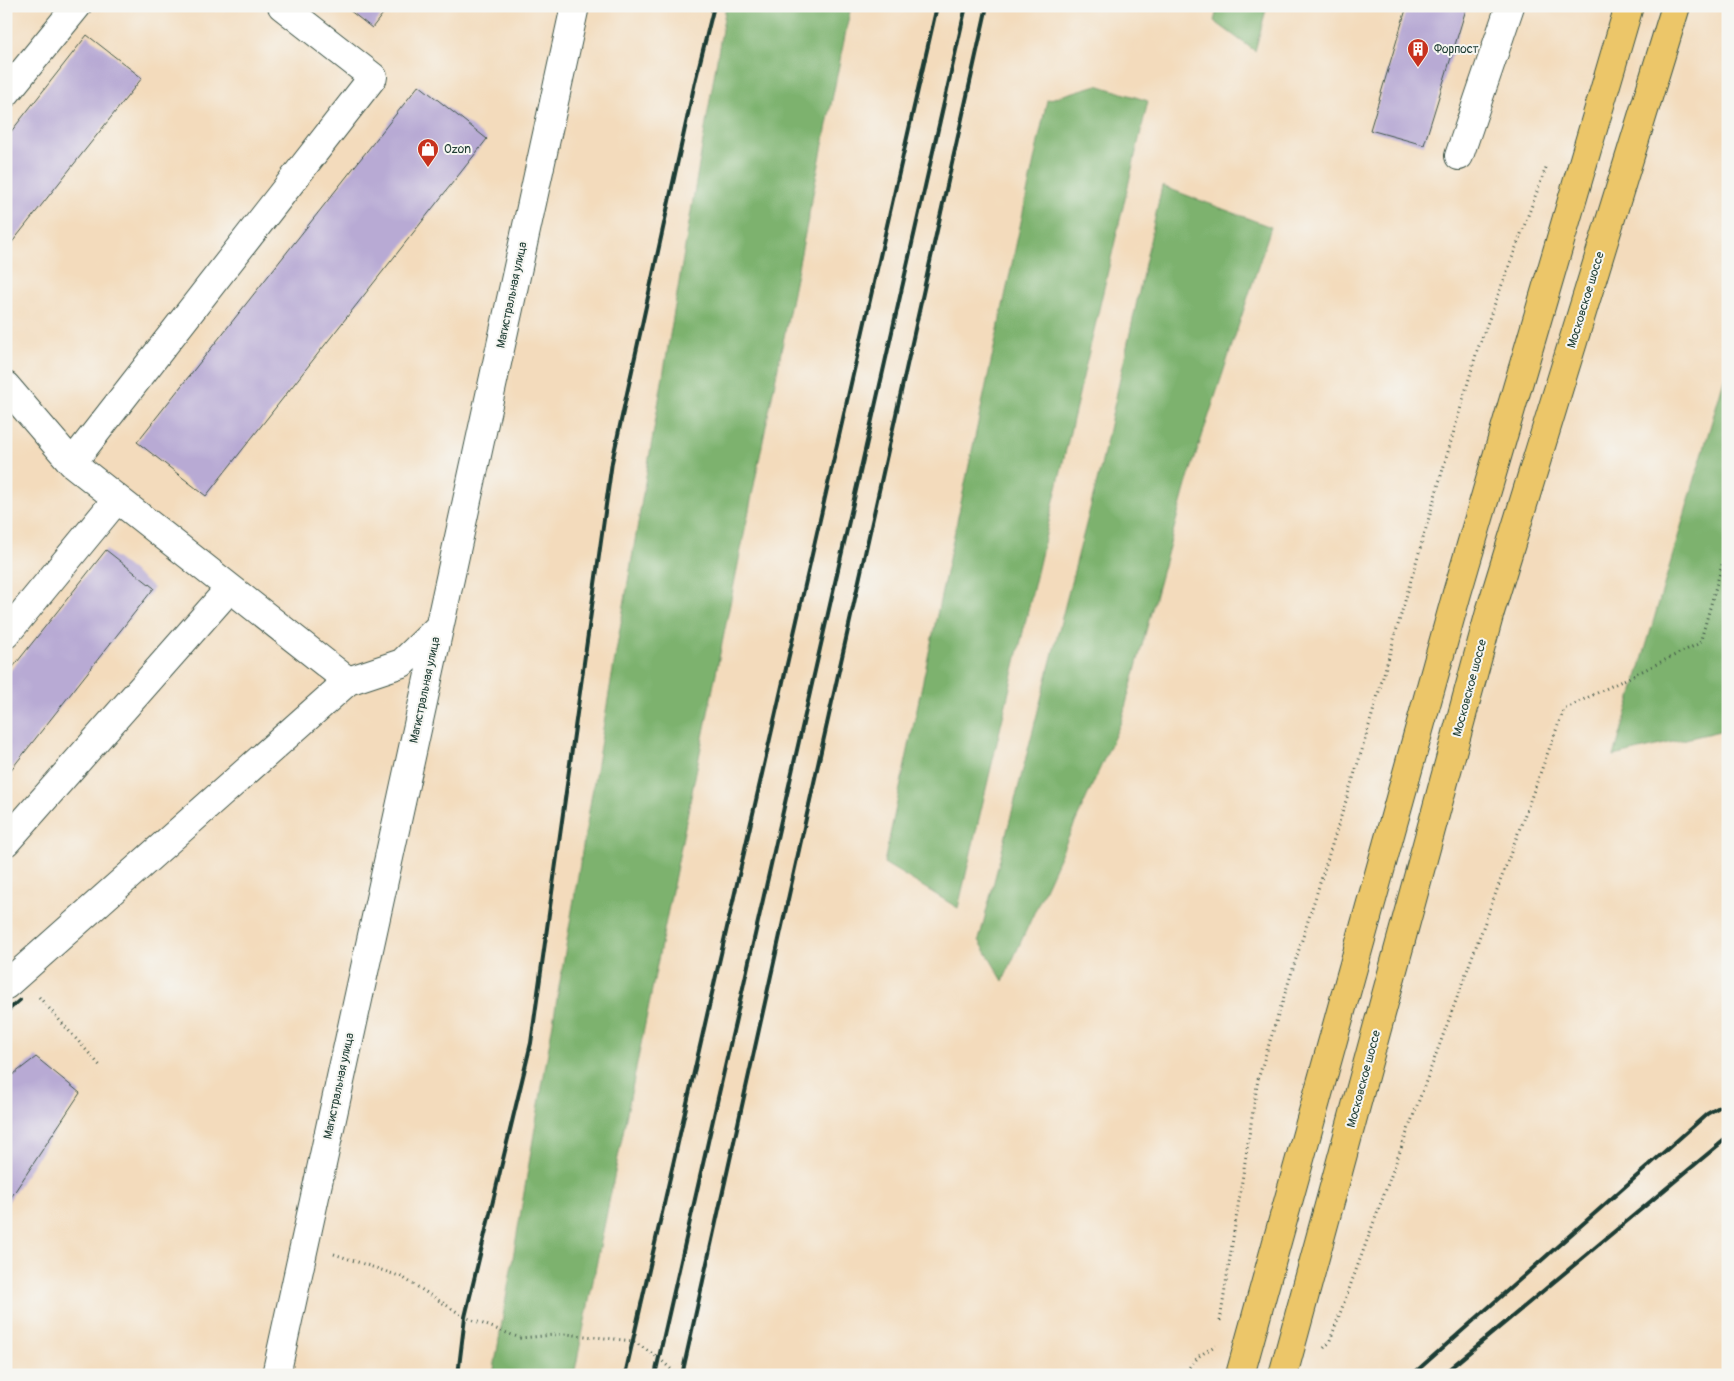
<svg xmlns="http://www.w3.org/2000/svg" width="1734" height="1381" viewBox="0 0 1734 1381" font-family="Pangolin,sans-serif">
  <rect width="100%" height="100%" fill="#f6f6f2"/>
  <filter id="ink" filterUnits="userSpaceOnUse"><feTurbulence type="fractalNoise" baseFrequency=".02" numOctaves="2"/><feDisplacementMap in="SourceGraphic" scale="10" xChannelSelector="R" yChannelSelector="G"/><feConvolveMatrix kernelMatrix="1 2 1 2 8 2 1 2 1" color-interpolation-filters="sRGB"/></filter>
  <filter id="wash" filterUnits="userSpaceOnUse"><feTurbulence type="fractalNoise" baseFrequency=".0096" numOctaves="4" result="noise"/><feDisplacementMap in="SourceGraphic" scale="20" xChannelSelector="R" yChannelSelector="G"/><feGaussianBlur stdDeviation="1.12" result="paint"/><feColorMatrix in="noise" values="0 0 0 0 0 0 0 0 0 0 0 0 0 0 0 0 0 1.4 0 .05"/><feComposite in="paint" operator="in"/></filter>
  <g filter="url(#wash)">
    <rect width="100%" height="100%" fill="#f3dbbc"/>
    <path fill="#7db26e" stroke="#4e7851" d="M 726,6 L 851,6 L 574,1375 L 493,1375 Z
      M 1218,6 L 1267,6 L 1255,51 L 1214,21 Z
      M 1097,85 L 1148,101 L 958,908 L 884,863 L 1047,100 Z
      M 1162,186 L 1271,227 L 1186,485 L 1121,722 L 1003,981 L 979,940 L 1101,466 Z
      M 1728,366 L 1728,729 L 1614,756 Z"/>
    <g id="blocks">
      <path fill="#b8aad4" d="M 344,6 L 389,6 L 372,28 Z
        M 1407,6 L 1467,6 L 1424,145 L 1370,130 Z
        M 87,35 L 142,78 L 6,250 L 6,138 Z
        M 419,85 L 487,139 L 206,496 L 137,442 Z
        M 106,550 L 154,588 L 6,776 L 6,676 Z
        M 36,1057 L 80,1093 L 6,1205 L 6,1080 Z"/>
    </g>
  </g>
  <g filter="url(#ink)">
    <use href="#blocks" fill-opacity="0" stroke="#3f5548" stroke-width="1"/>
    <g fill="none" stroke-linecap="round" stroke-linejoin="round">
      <g stroke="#3f5548" stroke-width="30">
        <path id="minor" d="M 282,6 L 373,77 L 72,463 L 348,681 L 402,663 L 439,627
          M 6,93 L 77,6
          M 1459,156 L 1510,6
          M 6,386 L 72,463
          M 6,634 L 117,499
          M 6,842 L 230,588
          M 6,985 L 348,681
          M 276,1375 L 575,6"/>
      </g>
      <g stroke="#3f5548" stroke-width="30">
        <path id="major" d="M 1240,1375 L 1457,593 L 1629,6
          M 1283,1375 L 1490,612 L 1676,6"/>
      </g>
      <path stroke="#3f5548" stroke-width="3" stroke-dasharray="1 4" stroke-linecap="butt" d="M 39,997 L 102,1068
        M 334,1254 L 402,1277 L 465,1317 L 520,1338 L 566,1334 L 633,1341 L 659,1358 L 677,1375
        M 1220,1321 L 1258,1079 L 1362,750 L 1477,351 L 1547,165
        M 1324,1348 L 1329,1343 L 1564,709 L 1700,643 L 1728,544
        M 1183,1375 L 1199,1356 L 1216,1345"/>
      <use href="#minor" stroke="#fff" stroke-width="28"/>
      <use href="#major" stroke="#ecc669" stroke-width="28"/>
      <path stroke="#1f3d34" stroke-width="4" d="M 6,1012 L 20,1000
        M 458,1375 L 465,1317 L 531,1043 L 612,462 L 695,82 L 714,6
        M 625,1375 L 937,6
        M 655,1375 L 966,6
        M 682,1375 L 987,6
        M 1412,1375 L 1707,1114 L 1728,1102
        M 1442,1375 L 1728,1137"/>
    </g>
  </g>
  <defs>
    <g id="building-pin" transform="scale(1.125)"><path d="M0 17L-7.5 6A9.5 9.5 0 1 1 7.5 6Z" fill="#c8321e" stroke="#f6f6f2"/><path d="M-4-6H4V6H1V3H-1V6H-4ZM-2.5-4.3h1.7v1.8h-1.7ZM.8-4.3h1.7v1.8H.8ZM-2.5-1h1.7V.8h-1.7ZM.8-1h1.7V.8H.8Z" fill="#fff"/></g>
    <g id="shop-pin" transform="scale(1.125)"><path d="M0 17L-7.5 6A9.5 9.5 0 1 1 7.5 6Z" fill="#c8321e" stroke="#f6f6f2"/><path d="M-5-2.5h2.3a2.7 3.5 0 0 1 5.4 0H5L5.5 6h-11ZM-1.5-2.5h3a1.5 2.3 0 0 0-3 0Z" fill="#fff"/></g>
  </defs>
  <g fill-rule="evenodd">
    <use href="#building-pin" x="1418" y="49"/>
    <use href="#shop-pin" x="428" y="149"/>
  </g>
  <g text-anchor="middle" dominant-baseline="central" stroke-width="4" stroke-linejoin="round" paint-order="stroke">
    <g font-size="12" fill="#1f3d34" stroke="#f6f6f2" text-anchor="start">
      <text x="1434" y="49">Форпост</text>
      <text x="444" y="149">Ozon</text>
    </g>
    <g font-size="12" fill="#1f3d34" stroke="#f6f6f2">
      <text transform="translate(512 295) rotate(-78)">Магистральная улица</text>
      <text transform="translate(1586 300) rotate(-73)">Московское шоссе</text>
      <text transform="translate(1470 688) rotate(-75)">Московское шоссе</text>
      <text transform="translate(425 690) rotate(-78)">Магистральная улица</text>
      <text transform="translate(1364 1079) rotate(-75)">Московское шоссе</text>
      <text transform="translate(339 1086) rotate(-78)">Магистральная улица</text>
    </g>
  </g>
  <rect width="1734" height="1381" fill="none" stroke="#f6f6f2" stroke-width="25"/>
</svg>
